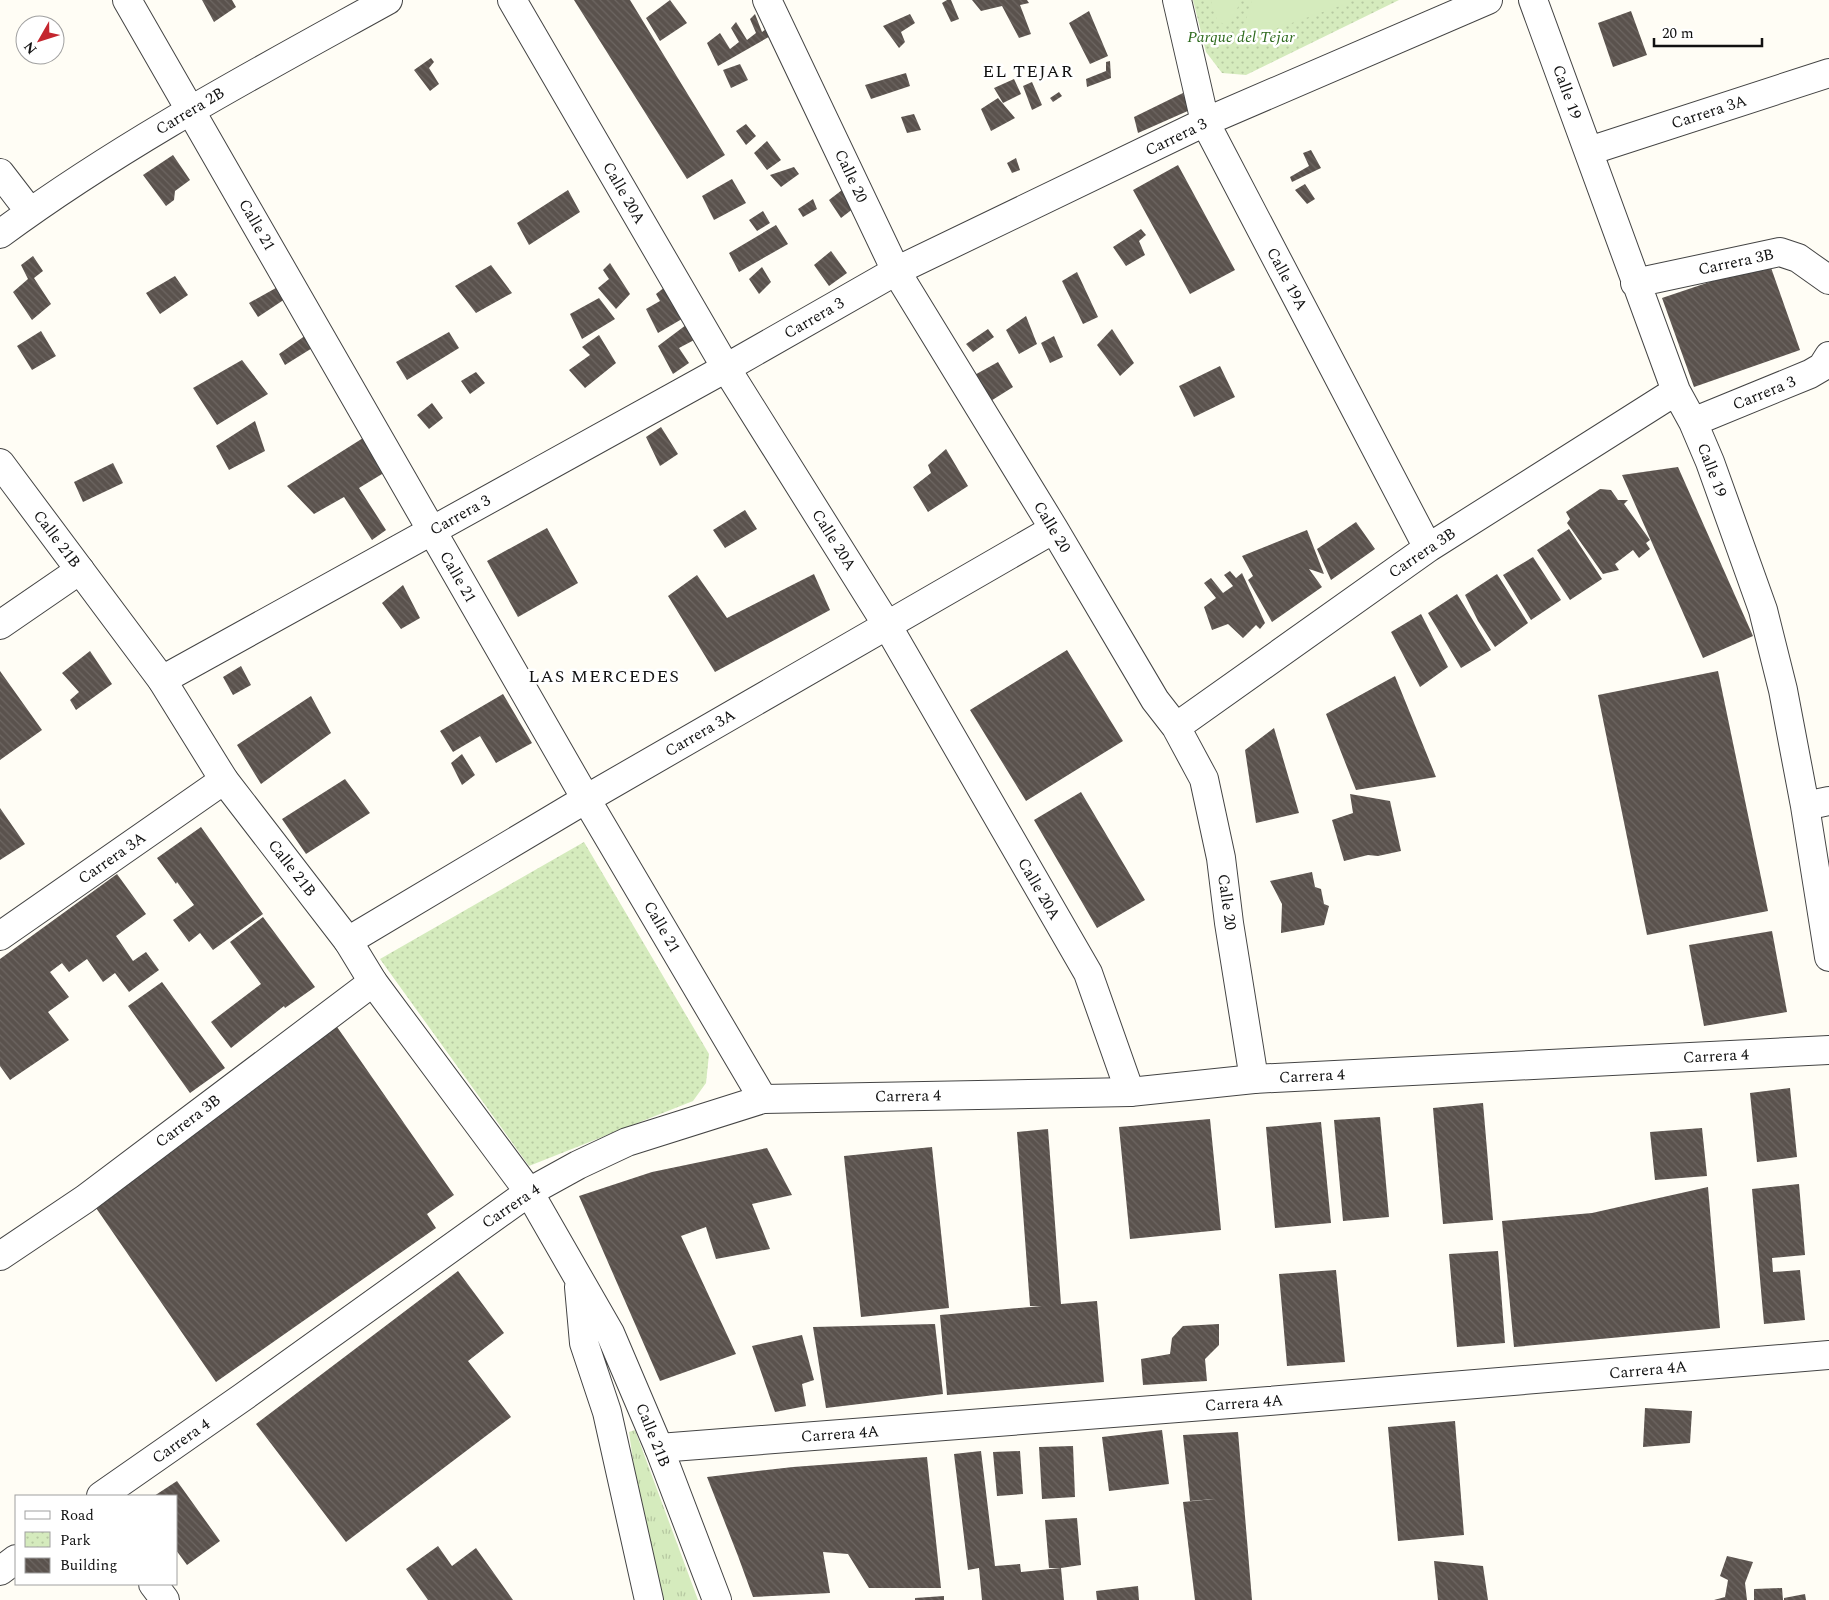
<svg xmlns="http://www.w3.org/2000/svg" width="1829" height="1600" viewBox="0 0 1829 1600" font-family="Spectral,serif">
  <defs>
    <pattern id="grass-tufts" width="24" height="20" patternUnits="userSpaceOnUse" patternTransform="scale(1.25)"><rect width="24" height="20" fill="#d5ebbd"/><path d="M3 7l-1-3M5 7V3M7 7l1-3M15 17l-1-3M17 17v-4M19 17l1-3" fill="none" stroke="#b6c8a1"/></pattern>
    <pattern id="park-dots" width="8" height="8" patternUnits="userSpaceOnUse" patternTransform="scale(1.25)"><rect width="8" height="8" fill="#d5ebbd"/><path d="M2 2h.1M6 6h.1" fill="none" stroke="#b6c8a1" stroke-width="1.8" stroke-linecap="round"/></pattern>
    <pattern id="building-back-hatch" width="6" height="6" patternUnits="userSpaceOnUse" patternTransform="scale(1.25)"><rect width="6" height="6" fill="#5a524d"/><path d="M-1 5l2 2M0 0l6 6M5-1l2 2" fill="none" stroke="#6d6662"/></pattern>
  </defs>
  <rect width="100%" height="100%" fill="#fffdf5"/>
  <path fill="url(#grass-tufts)" d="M 635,1430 L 698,1600 L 657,1600 L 642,1524 L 629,1432 Z"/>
  <path fill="url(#park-dots)" d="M 1193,0 L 1399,0 L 1246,75 L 1222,73 L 1206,52 Z
    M 584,842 L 709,1054 L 706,1083 L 693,1101 L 529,1166 L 380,959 Z"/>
  <path fill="#d5ebbd" d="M 1211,0 L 1241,0 L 1231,23 L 1226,25 C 1215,22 1213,11 1211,0 Z
    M 1252,0 L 1351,0 L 1351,2 L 1250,38 L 1243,38 L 1242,33 Z"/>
  <path fill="url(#building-back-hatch)" d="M 202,0 L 232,0 L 236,7 L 214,22 Z
    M 574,0 L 630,0 L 725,155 L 687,179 Z
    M 670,0 L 687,23 L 660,41 L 646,18 Z
    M 947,0 L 951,0 L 959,19 L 951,22 L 942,3 Z
    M 972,0 L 1027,0 L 1029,3 L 1020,5 L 1031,34 L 1019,38 L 1002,6 L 981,11 Z
    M 1089,11 L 1108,56 L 1090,64 L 1069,23 Z
    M 1631,11 L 1647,55 L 1613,67 L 1598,23 Z
    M 755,14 L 762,32 L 770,26 L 781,30 L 718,66 L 707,43 L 720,33 L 730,49 L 739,42 L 731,28 L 736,22 L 747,40 L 756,33 L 750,19 Z
    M 910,14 L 915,23 L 901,32 L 905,42 L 899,48 L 883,26 Z
    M 431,58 L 434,62 L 429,68 L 439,84 L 430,91 L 414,70 Z
    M 1110,61 L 1111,78 L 1087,87 L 1086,79 L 1106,71 L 1106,62 Z
    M 740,64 L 748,80 L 731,88 L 723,70 Z
    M 906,73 L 910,86 L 871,99 L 865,85 Z
    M 1014,79 L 1021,94 L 1003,103 L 994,88 Z
    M 1032,82 L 1042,105 L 1032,110 L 1023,86 Z
    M 1059,92 L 1062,96 L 1053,102 L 1050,98 Z
    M 1183,93 L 1190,110 L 1138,133 L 1134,117 Z
    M 998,98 L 1015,118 L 991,131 L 981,109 Z
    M 914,114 L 921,130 L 907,133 L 901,117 Z
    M 746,124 L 756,136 L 746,145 L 736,131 Z
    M 767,141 L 781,160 L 767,170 L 754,153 Z
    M 1311,150 L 1321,168 L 1292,182 L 1290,177 L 1309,166 L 1303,153 Z
    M 173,155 L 190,180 L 175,191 L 174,200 L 166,206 L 143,175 Z
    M 1016,158 L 1020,170 L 1012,173 L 1007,163 Z
    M 1178,165 L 1235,270 L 1190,294 L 1133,190 Z
    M 794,167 L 799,174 L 781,187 L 770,175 Z
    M 732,179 L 746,203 L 714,220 L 702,196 Z
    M 1305,184 L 1315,199 L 1307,204 L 1295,190 Z
    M 568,190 L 580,212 L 529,245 L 517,223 Z
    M 842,190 L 854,208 L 841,218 L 829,200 Z
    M 813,199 L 817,209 L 803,217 L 798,209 Z
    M 763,211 L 770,223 L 757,231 L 749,220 Z
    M 776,225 L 788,244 L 739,272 L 729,253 Z
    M 1141,229 L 1146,235 L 1139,241 L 1145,255 L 1126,266 L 1113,247 Z
    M 831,251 L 847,273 L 829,286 L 814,265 Z
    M 33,256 L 43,271 L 34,278 L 51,304 L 32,320 L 13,292 L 28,279 L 21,265 Z
    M 1769,262 L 1800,350 L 1694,387 L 1662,298 Z
    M 610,263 L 630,294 L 616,309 L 598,288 L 609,279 L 603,270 Z
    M 491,265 L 512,293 L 476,313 L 455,286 Z
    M 762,267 L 771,282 L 759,294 L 749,279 Z
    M 1077,272 L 1098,317 L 1083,324 L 1062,281 Z
    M 175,276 L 188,295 L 160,314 L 146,293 Z
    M 670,283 L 687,316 L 658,333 L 646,309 L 660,301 L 656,294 Z
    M 283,284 L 291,295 L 258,317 L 249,303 Z
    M 599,298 L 615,319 L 582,339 L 570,314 Z
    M 1026,316 L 1037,344 L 1019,354 L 1006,330 Z
    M 686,325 L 696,339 L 679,348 L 689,363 L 673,374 L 658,346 Z
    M 988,329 L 994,337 L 973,352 L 966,344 Z
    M 1112,329 L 1134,363 L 1120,376 L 1097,345 Z
    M 41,331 L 56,356 L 32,370 L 17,346 Z
    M 449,332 L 459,348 L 407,380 L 396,362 Z
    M 309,333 L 317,345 L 285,365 L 279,354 Z
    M 599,335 L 616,363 L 585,388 L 569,370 L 590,355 L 582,347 Z
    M 1054,336 L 1063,357 L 1050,363 L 1041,343 Z
    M 242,360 L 268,394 L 217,425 L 193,388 Z
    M 998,362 L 1013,387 L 986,404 L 971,377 Z
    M 1220,366 L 1235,397 L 1194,417 L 1179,386 Z
    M 476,372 L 485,383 L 470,394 L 461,381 Z
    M 432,403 L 443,418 L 429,429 L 417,415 Z
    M 255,421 L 265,451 L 229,470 L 216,446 Z
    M 661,427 L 678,454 L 660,466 L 646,437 Z
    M 371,433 L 387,471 L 359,488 L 386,530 L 372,540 L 344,497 L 314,514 L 287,486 Z
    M 946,449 L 968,486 L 928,512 L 913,487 L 931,473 L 928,465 Z
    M 113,463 L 123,483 L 83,502 L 74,482 Z
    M 1678,467 L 1753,636 L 1703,658 L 1622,475 Z
    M 1600,489 L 1611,490 L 1618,500 L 1628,500 L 1624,504 L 1650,540 L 1646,543 L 1650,549 L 1639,558 L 1633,550 L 1615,564 L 1619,570 L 1603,574 L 1567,523 L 1570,519 L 1566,512 Z
    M 745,510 L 757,529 L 725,548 L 713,530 Z
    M 1356,522 L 1375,549 L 1331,580 L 1317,549 Z
    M 547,528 L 578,583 L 518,617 L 487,561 Z
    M 1569,529 L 1602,579 L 1570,600 L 1537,550 Z
    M 1307,530 L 1324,574 L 1309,569 L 1322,587 L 1272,622 L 1248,580 L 1253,576 L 1242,556 Z
    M 1533,557 L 1561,600 L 1531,620 L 1503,575 Z
    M 1230,571 L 1236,578 L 1242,573 L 1265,623 L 1260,629 L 1256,625 L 1243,638 L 1228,624 L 1212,630 L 1204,607 L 1216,598 L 1204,583 L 1211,578 L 1223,593 L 1233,586 L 1224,575 Z
    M 814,574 L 830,610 L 715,672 L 668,596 L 697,575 L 727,618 Z
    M 1497,574 L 1528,623 L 1495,647 L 1478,621 L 1465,595 Z
    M 403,585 L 420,618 L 401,629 L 382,603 Z
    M 1457,594 L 1491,650 L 1461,668 L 1428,613 Z
    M 1421,614 L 1448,667 L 1420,687 L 1391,632 Z
    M 1067,650 L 1123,741 L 1026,801 L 970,710 Z
    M 90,651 L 112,684 L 76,710 L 70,700 L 79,692 L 62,673 Z
    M 241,666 L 251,685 L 233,695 L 223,677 Z
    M 0,671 L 42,730 L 0,760 Z
    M 1718,671 L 1768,911 L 1647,935 L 1598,695 Z
    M 1395,676 L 1436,777 L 1356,790 L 1326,714 Z
    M 503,694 L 532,743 L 496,763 L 480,736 L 453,752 L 440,731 Z
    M 311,696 L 331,733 L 261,784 L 237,745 Z
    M 1274,728 L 1299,813 L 1256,823 L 1245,750 Z
    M 462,754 L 475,775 L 462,785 L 451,763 Z
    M 345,779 L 370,813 L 306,854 L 282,819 Z
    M 1081,792 L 1145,900 L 1097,928 L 1034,820 Z
    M 1350,794 L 1390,801 L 1401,851 L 1378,856 L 1368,855 L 1344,861 L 1332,820 L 1353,813 Z
    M 0,808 L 25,844 L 0,860 Z
    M 201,827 L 263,914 L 213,950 L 200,933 L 189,942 L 173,920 L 194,905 L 177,882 L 176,884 L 157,858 Z
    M 1312,872 L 1315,887 L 1321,889 L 1324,904 L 1329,906 L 1324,925 L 1281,933 L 1282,904 L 1270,881 Z
    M 117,874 L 146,914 L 116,936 L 133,961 L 146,952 L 159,970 L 129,992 L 115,973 L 103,982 L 87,959 L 69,972 L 58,958 L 62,963 L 50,972 L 69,997 L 48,1012 L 69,1040 L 10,1080 L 0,1066 L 0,959 Z
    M 263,917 L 315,987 L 285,1008 L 284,1006 L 231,1048 L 211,1022 L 261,984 L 230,942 Z
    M 1772,931 L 1787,1012 L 1704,1026 L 1689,945 Z
    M 162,982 L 225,1068 L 190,1093 L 128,1006 Z
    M 335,1024 L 454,1195 L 427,1214 L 436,1228 L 216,1382 L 94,1205 Z
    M 1790,1088 L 1797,1157 L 1757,1162 L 1750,1093 Z
    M 1483,1103 L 1493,1220 L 1443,1224 L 1433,1108 Z
    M 1380,1117 L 1389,1217 L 1343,1221 L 1334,1120 Z
    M 1210,1119 L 1221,1230 L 1130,1239 L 1119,1127 Z
    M 1321,1122 L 1331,1223 L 1275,1228 L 1266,1127 Z
    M 1702,1128 L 1707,1176 L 1655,1180 L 1650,1132 Z
    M 1048,1129 L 1061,1304 L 1097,1301 L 1104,1382 L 947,1395 L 940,1315 L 1042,1306 L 1030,1306 L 1017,1132 Z
    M 932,1147 L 949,1308 L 861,1317 L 844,1156 Z
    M 767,1148 L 792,1195 L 752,1204 L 770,1249 L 716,1259 L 706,1227 L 681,1236 L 736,1354 L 660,1381 L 579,1196 L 652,1172 Z
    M 1799,1184 L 1805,1255 L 1772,1258 L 1773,1272 L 1800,1270 L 1805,1320 L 1764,1324 L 1752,1189 Z
    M 1708,1187 L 1720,1328 L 1514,1347 L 1502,1221 L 1592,1213 Z
    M 1498,1251 L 1505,1343 L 1457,1347 L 1449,1254 Z
    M 1336,1270 L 1345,1362 L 1287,1366 L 1279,1274 Z
    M 458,1271 L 504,1333 L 468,1361 L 511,1417 L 346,1542 L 256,1424 Z
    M 935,1324 L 943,1394 L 826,1408 L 813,1327 Z
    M 1219,1324 L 1219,1345 L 1205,1359 L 1207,1381 L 1143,1385 L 1141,1359 L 1170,1354 L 1172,1338 L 1183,1326 Z
    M 802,1335 L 814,1380 L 802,1384 L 806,1406 L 775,1412 L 752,1346 Z
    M 1645,1408 L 1692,1411 L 1690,1443 L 1643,1447 Z
    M 1455,1421 L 1464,1535 L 1398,1541 L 1388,1427 Z
    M 1162,1430 L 1169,1484 L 1109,1491 L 1102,1437 Z
    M 1238,1432 L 1252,1600 L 1195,1600 L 1183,1502 L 1214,1499 L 1190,1501 L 1183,1435 Z
    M 1073,1446 L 1075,1497 L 1042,1499 L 1039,1447 Z
    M 981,1451 L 995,1566 L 1020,1564 L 1021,1572 L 1061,1568 L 1064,1600 L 982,1600 L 979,1568 L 968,1570 L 954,1454 Z
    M 1020,1451 L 1023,1494 L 997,1496 L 993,1452 Z
    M 927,1457 L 941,1588 L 869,1588 L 848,1554 L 823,1552 L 830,1593 L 753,1597 L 738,1556 L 707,1477 L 793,1467 Z
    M 177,1481 L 220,1541 L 187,1565 L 176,1550 L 176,1496 L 154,1496 Z
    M 1077,1518 L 1081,1565 L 1061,1568 L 1049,1568 L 1045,1520 Z
    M 438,1546 L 452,1566 L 476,1548 L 513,1600 L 428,1600 L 406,1569 Z
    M 1727,1556 L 1753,1562 L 1745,1583 L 1747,1600 L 1714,1600 L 1725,1597 L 1728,1580 L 1720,1576 Z
    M 1434,1561 L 1483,1566 L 1488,1600 L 1438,1600 Z
    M 1138,1586 L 1139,1600 L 1097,1600 L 1096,1591 Z
    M 1782,1588 L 1783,1600 L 1754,1600 L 1754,1589 Z
    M 1805,1594 L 1806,1600 L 1784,1600 L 1784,1598 Z
    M 944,1596 L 944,1600 L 915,1600 L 915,1598 Z"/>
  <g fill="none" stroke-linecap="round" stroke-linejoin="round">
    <g stroke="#444" stroke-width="30">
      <path id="minor" d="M 127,0 L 586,799 L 763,1099
        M 512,0 L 726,368 L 887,625 L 1088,973 L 1130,1092
        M 767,0 L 896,271 L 1054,529 L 1155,700 L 1176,727 L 1204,779 L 1221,858 L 1229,923 L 1254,1079
        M 1177,0 L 1205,122 L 1428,548
        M 1533,0 L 1676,391 L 1693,422 L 1710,462 L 1763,610 L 1783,690 L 1805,806 L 1829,957
        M 1589,151 L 1829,73
        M 0,173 L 30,212
        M 0,234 C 122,144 256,73 388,0
        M 1635,283 L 1780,252 L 1798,258 L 1829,280
        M 1693,422 L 1810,374 L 1822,367 L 1829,356
        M 0,625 L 80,570
        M 162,680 L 726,368 L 896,271 L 1205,122 L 1488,0
        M 1176,727 L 1428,548 L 1676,391
        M 1805,806 L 1829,801
        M 0,936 L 224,780
        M 348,941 L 586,799 L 1054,529
        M 0,1256 L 85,1199 L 373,982
        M 659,1448 L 1269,1401 L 1829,1355
        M 153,1584 L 165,1600"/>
    </g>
    <g stroke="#444" stroke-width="30">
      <path id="tertiary" d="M 0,463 L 162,680 L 224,780 L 348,941 L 373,982 L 529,1192 L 610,1333 L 659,1448 L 717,1600
        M 579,1287 L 584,1343 L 607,1412 L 649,1600
        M 101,1496 L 243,1397 L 529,1192 L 578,1165 L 627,1142 L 763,1099 L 1130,1092 L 1254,1079 L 1829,1050
        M 0,1571 L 16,1559"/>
    </g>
    <use href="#minor" stroke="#fff" stroke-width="28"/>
    <use href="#tertiary" stroke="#fff" stroke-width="28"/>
  </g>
  <g text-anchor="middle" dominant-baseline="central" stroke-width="5" stroke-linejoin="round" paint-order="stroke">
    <g font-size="16" font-style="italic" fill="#2f6b1f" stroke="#fff">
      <text x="1241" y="37">Parque del Tejar</text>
    </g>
    <g font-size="16" fill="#111" stroke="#fff">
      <text transform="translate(1567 92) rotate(70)">Calle 19</text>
      <text transform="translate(190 111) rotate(-31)">Carrera 2B</text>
      <text transform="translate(1709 112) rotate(-18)">Carrera 3A</text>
      <text transform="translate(1176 137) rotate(-26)">Carrera 3</text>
      <text transform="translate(851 176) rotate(65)">Calle 20</text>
      <text transform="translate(624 193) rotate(60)">Calle 20A</text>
      <text transform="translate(257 225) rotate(60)">Calle 21</text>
      <text transform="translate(1736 262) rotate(-12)">Carrera 3B</text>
      <text transform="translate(1287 279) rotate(62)">Calle 19A</text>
      <text transform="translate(814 318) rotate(-30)">Carrera 3</text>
      <text transform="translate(1764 393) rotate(-22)">Carrera 3</text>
      <text transform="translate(1712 470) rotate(69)">Calle 19</text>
      <text transform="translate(460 515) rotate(-29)">Carrera 3</text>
      <text transform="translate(1052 527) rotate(59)">Calle 20</text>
      <text transform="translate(57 539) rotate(53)">Calle 21B</text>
      <text transform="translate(834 540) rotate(58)">Calle 20A</text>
      <text transform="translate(1422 553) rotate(-34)">Carrera 3B</text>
      <text transform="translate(458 577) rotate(60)">Calle 21</text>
      <text transform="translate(700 733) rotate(-30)">Carrera 3A</text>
      <text transform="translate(112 858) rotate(-35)">Carrera 3A</text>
      <text transform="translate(292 868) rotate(52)">Calle 21B</text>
      <text transform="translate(1039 889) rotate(60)">Calle 20A</text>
      <text transform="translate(1227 902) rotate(82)">Calle 20</text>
      <text transform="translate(662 927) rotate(60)">Calle 21</text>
      <text transform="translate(1716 1056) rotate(-3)">Carrera 4</text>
      <text transform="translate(1312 1076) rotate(-3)">Carrera 4</text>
      <text transform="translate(908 1096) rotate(-1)">Carrera 4</text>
      <text transform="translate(188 1121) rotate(-37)">Carrera 3B</text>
      <text transform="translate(511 1206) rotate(-34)">Carrera 4</text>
      <text transform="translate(1648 1370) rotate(-5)">Carrera 4A</text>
      <text transform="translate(1244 1403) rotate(-4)">Carrera 4A</text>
      <text transform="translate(840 1434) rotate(-4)">Carrera 4A</text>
      <text transform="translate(653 1435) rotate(68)">Calle 21B</text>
      <text transform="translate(181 1441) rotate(-35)">Carrera 4</text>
    </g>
    <g font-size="18" letter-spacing="1" fill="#111" stroke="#fff">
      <text x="1028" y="71">EL TEJAR</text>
      <text x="604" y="676">LAS MERCEDES</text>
    </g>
  </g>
  <rect x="15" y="1495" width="162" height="90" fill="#ffffff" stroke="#a0a0a0"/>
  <rect x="25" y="1511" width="25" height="8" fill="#ffffff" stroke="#a0a0a0"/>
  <text x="60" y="1520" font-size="15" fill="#111111">Road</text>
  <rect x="25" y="1532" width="25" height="15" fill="url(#park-dots)" stroke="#a0a0a0"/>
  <text x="60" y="1545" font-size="15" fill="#111111">Park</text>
  <rect x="25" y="1558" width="25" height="15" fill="url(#building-back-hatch)" stroke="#a0a0a0"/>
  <text x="60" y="1570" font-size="15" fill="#111111">Building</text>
  <g transform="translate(40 40) rotate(231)"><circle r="24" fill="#ffffff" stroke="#a0a0a0"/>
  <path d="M0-4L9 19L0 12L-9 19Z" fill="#c4262e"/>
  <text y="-8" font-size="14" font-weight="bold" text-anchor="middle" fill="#111111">N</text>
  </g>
  <path d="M1654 38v8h108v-8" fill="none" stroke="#111111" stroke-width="2.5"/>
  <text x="1662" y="38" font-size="15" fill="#111111" stroke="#ffffff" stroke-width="4" paint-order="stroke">20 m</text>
</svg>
